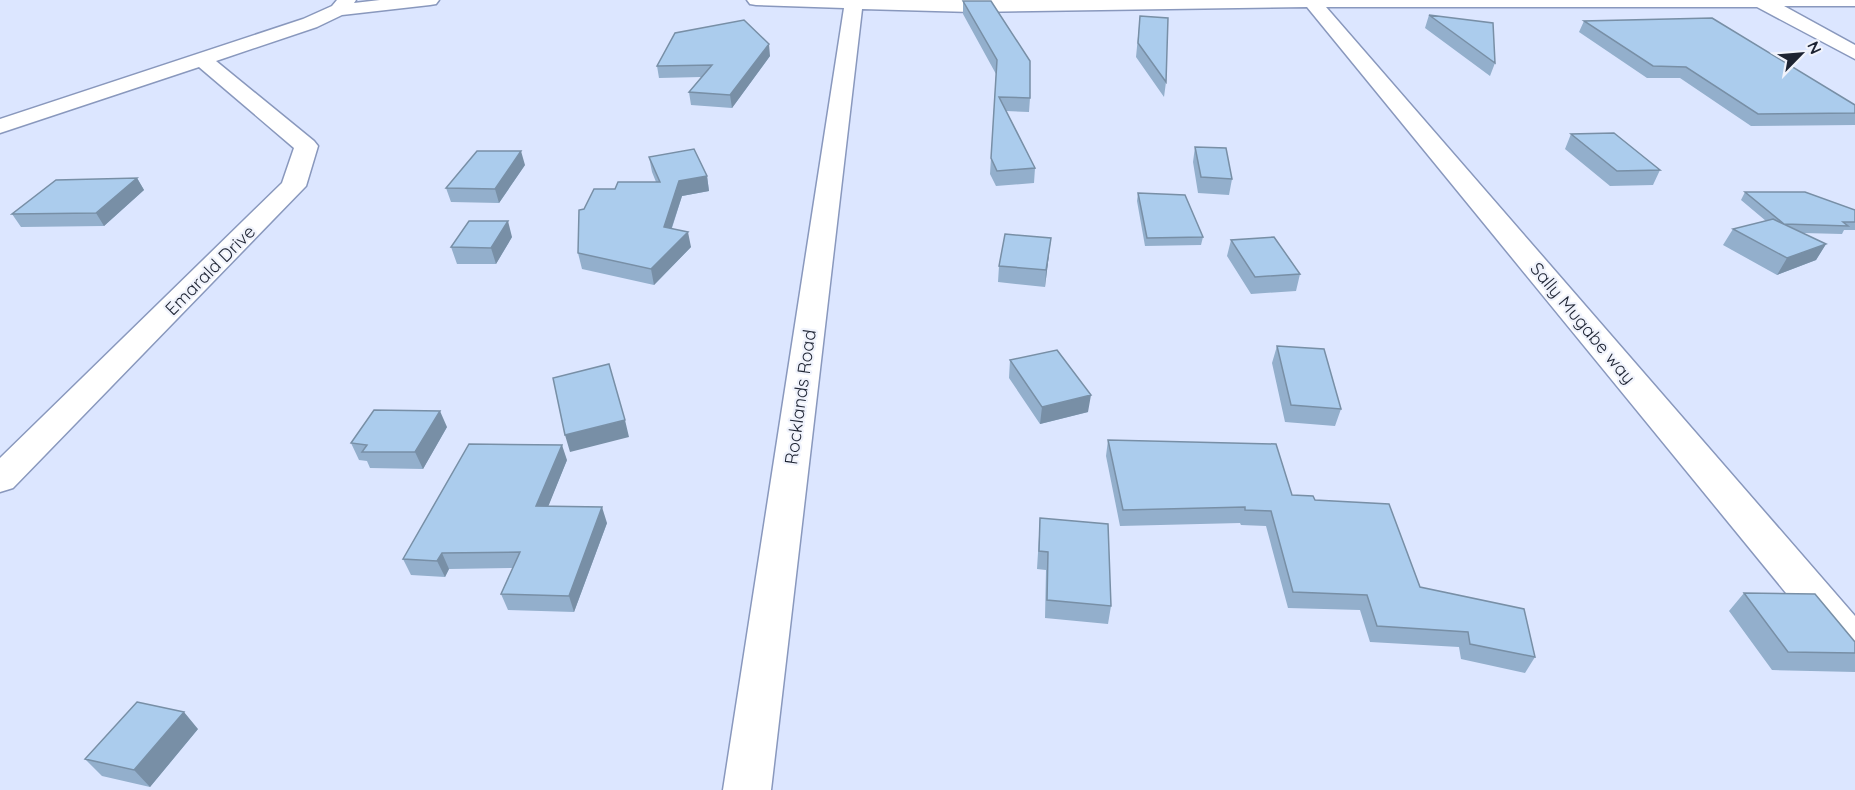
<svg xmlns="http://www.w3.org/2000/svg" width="1855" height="790" viewBox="0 0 1855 790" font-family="Quicksand,sans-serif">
  <rect width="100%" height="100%" fill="#dce6ff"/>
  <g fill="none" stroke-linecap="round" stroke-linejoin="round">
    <g stroke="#8998bd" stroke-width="3">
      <path id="minor" d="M 337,0 L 356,0 L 354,3 L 380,0 L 439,0 L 436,4 L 430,5 L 342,15 L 317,27 L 216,61 L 314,141 L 318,146 L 306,186 L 13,488 L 0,492 L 0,458 L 282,183 L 294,148 L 199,67 L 0,133 L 0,119 L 303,19 L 332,6 Z
        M 747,0 L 1855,0 L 1855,6 L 1784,6 L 1855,45 L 1855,59 L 1757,7 L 1326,7 L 1855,616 L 1855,664 L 1840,659 L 1307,7 L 972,12 L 862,9 L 771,790 L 723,790 L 844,8 L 756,5 L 750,4 Z"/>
    </g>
    <use href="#minor" fill="#fff" fill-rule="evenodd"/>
  </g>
  <path fill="#93afcc" d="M 963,1 L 1030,98 L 1029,112 L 1006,111 L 1035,168 L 1034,183 L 996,186 L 990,174 L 996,74 L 963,14 Z
    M 1429,15 L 1495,63 L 1490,76 L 1425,28 Z
    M 1140,16 L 1166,82 L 1164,97 L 1136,57 Z
    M 1584,21 L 1855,105 L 1855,125 L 1751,126 L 1680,78 L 1647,78 L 1579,32 Z
    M 770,56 L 732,108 L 691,105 L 689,92 L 701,77 L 659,78 L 657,66 Z
    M 1571,134 L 1660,170 L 1653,185 L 1610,186 L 1565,149 Z
    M 1195,147 L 1232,179 L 1229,195 L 1198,193 L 1193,162 Z
    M 649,157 L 707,176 L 709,191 L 682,196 L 672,228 L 691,247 L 654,285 L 582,269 L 578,253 L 615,189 L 656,182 L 652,172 Z
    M 525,165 L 499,203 L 451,202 L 446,188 Z
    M 137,178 L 144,190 L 104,226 L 21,227 L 12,214 Z
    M 1745,192 L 1855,210 L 1855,230 L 1844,230 L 1842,234 L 1803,233 L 1826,244 L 1816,260 L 1777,275 L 1723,245 L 1733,229 L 1766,221 L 1741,200 Z
    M 1138,193 L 1203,237 L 1201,245 L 1145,246 L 1137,201 Z
    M 512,237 L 496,264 L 457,264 L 451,247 Z
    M 1231,240 L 1300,274 L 1296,291 L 1251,294 L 1227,256 Z
    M 1049,254 L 1045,287 L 998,282 L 999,266 Z
    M 1277,346 L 1341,409 L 1335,426 L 1285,422 L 1272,363 Z
    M 1010,360 L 1088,412 L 1040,424 L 1009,378 Z
    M 447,427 L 423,469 L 370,468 L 367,461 L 359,460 L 351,443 Z
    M 1108,440 L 1292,495 L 1315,500 L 1420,587 L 1535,657 L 1525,673 L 1461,659 L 1459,647 L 1370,642 L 1360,610 L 1288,608 L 1266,526 L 1241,525 L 1240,523 L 1120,526 L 1106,456 Z
    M 567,460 L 548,506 L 607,523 L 574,612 L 508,610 L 501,594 L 513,568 L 449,569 L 445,577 L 411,575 L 403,559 Z
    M 1040,518 L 1111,606 L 1108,624 L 1045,618 L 1046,570 L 1037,569 L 1039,536 Z
    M 1744,593 L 1855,642 L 1855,672 L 1772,670 L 1729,611 Z
    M 198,729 L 150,787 L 102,776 L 85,759 Z"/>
  <path fill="#788fa6" d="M 769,44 L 770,56 L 732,108 L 730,95 Z
    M 521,151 L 525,165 L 499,203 L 495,189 Z
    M 707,176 L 709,191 L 682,196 L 667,242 L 664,227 L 679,181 Z
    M 137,178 L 144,190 L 104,226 L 96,213 Z
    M 508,221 L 512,237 L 496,264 L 491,248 Z
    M 688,232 L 691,247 L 654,285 L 651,269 Z
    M 1051,238 L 1049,254 L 1045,287 L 1046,270 Z
    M 1826,244 L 1816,260 L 1777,275 L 1787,258 Z
    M 1091,395 L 1088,412 L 1040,424 L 1042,407 Z
    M 440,411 L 447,427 L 423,469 L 415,452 Z
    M 625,420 L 629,437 L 570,452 L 565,435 Z
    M 562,445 L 567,460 L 542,522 L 536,506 Z
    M 602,507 L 607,523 L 574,612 L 569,596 Z
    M 442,553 L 449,569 L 445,577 L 437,561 Z
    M 184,712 L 198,729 L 150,787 L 134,770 Z"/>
  <path fill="#abcced" stroke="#788fa6" stroke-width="1.5" d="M 963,1 L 991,1 L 1030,61 L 1030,98 L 999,97 L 1035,168 L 997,171 L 991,158 L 997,60 Z
    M 1429,15 L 1493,23 L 1495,63 Z
    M 1140,16 L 1168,18 L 1166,82 L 1138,43 Z
    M 1712,18 L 1855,105 L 1855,113 L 1758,114 L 1686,67 L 1653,66 L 1584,21 Z
    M 744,20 L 769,44 L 730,95 L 689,92 L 712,65 L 657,66 L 675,33 Z
    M 1614,133 L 1660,170 L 1617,171 L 1571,134 Z
    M 1195,147 L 1226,148 L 1232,179 L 1201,177 Z
    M 694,149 L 707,176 L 679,181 L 664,227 L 688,232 L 651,269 L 578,253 L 579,210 L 584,209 L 594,189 L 615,189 L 618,182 L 660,182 L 649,157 Z
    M 477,151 L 521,151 L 495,189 L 446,188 Z
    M 137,178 L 96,213 L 12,214 L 56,180 Z
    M 1745,192 L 1805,192 L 1855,210 L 1855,222 L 1843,222 L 1848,226 L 1784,224 Z
    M 1138,193 L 1185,195 L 1203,237 L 1147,238 Z
    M 1773,219 L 1826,244 L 1787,258 L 1733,229 Z
    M 469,221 L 508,221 L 491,248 L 451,247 Z
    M 1005,234 L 1051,238 L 1046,270 L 999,266 Z
    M 1274,237 L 1300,274 L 1255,277 L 1231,240 Z
    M 1277,346 L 1324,349 L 1341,409 L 1291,405 Z
    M 1057,350 L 1091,395 L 1042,407 L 1010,360 Z
    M 609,364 L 625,420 L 565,435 L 553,378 Z
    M 374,410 L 440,411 L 415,452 L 362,452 L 367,445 L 351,443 Z
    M 1108,440 L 1276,444 L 1292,495 L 1313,496 L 1315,500 L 1389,504 L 1420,587 L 1524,609 L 1535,657 L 1470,644 L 1468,632 L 1377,626 L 1367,595 L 1293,592 L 1271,511 L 1245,510 L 1245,507 L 1123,510 Z
    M 469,444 L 562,445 L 536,506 L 602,507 L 569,596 L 501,594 L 520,552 L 442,553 L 437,561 L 403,559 Z
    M 1040,518 L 1108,524 L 1111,606 L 1047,600 L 1048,552 L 1039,551 Z
    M 1744,593 L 1815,594 L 1855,642 L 1855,653 L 1788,652 Z
    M 137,702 L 184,712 L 134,770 L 85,759 Z"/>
  <g text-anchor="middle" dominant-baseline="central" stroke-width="4.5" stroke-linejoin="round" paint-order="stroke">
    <g font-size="18" fill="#1d2332" stroke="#f0f3fc">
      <text transform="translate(210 270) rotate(-45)">Emarald Drive</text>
      <text transform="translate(1583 323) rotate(50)">Sally Mugabe way</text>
      <text transform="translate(800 397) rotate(-82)">Rocklands Road</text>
    </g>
  </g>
  <g transform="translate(1801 54) rotate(65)" stroke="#f0f3fc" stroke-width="4.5" paint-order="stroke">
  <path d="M0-4.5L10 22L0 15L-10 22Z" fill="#1d2332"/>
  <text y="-9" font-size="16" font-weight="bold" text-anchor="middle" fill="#1d2332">N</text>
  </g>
</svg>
